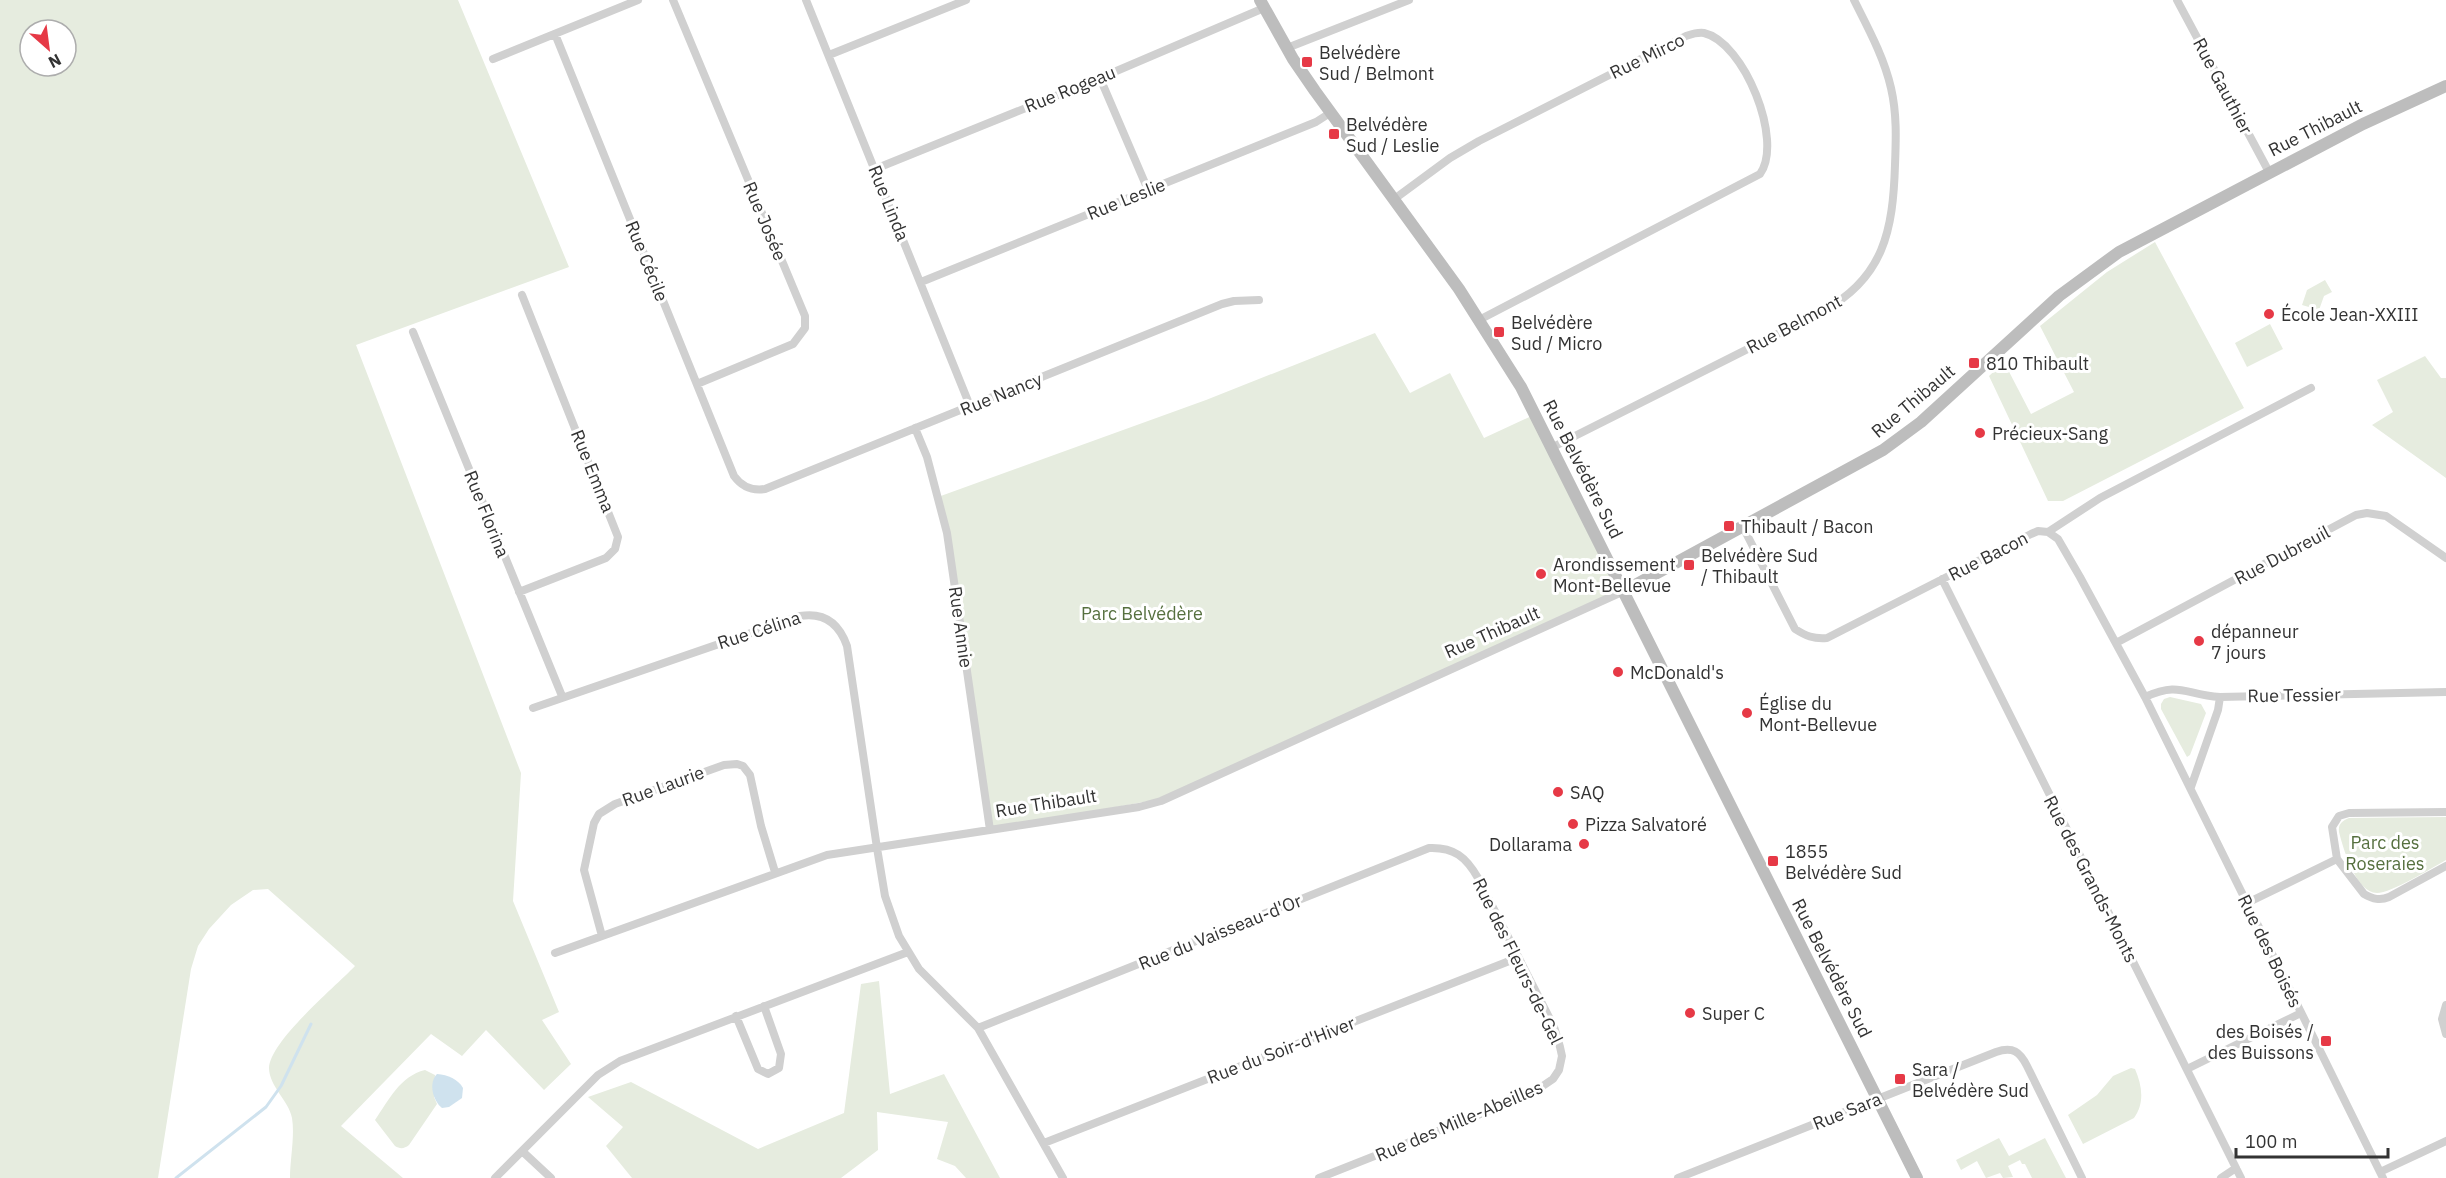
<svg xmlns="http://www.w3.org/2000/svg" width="2446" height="1178" viewBox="0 0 2446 1178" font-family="'IBM Plex Sans',sans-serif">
  <rect width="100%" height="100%" fill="#fff"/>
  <path fill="#e6ecdf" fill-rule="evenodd" d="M 0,0 L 458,0 L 569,267 L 356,345 L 521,773 L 513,901 L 559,1012 L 542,1020 L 571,1064 L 544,1090 L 486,1030 L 462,1056 L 431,1034 L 341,1126 L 403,1178 L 290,1178 C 290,1159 295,1136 292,1118 C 289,1101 269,1086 269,1068 C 270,1041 335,987 355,966 L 268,889 L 253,890 L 231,905 L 209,929 L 198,946 L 191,969 L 158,1178 L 0,1178 ZM 30,30 L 66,30 L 66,66 L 30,66 Z
    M 2155,242 L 2244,408 L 2063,501 L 2048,501 L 1989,376 L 2004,362 L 2031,414 L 2074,392 L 2040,326 L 2107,272 Z
    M 2325,280 L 2332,292 L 2324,296 L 2319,310 L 2302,305 L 2307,290 Z
    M 2270,324 L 2283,349 L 2247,367 L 2235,343 Z
    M 1375,333 L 1410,393 L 1450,373 L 1484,438 L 1536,414 L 1624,591 L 1171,797 L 990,830 L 938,497 L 1206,400 Z
    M 2425,356 L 2441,378 L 2446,378 L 2446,478 L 2372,425 L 2393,412 L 2377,380 Z
    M 2170,697 L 2201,704 L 2206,713 L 2190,755 L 2187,757 L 2161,709 L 2161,704 L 2164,699 Z
    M 2446,817 L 2446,860 C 2432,868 2391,893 2377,893 C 2356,893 2343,848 2339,832 C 2338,824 2342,821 2349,818 Z
    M 879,981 L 890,1094 L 944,1074 L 1000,1178 L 966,1178 L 955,1166 L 937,1159 L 948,1122 L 877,1112 L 878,1150 L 841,1178 L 632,1178 L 606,1146 L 623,1127 L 588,1097 L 631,1082 L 758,1149 L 844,1113 L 861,984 Z
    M 2131,1068 L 2135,1069 C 2142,1085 2145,1103 2134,1118 L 2083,1144 L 2068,1115 L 2097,1095 L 2113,1076 Z
    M 425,1070 L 435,1075 L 434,1097 L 437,1104 L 409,1145 C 404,1149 400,1149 395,1146 L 375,1120 C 389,1100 400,1076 425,1070 Z
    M 1999,1138 L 2009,1156 L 2045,1138 L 2066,1178 L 2032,1178 L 2025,1164 L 2022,1164 L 2020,1160 L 2008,1166 L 2013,1177 L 2003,1178 L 2000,1173 L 1986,1178 L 1977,1161 L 1961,1170 L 1956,1160 Z"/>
  <path fill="#cfe2ee" d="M 437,1074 C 448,1075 458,1079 463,1088 L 462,1098 L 449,1107 L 442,1108 C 433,1101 428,1083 437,1074 Z"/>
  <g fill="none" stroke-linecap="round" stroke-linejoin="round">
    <path stroke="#cfe2ee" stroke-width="3" d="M 176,1178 L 266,1107 L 281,1086 L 311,1024"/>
    <path stroke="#d0d0d0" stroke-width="8" d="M 673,0 L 805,316 L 805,328 L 793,344 L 697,384
      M 806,0 L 970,406
      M 2177,0 L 2269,172
      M 555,34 L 734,476 C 742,487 752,491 765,489 L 1222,304 L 1234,301 L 1259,300
      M 1287,48 L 1409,0
      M 829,55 L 966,0
      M 493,59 L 638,0
      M 1100,78 L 1148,190
      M 875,169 L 1100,78 L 1264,8
      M 1393,200 L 1450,158 L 1479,141 L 1686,36 C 1692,34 1697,32 1704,33 C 1744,42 1784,141 1760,174 L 1479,320
      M 921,282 L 1316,122 L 1330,113
      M 413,332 L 562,696
      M 915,428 L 927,457 L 947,533 L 990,830
      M 1553,447 L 1823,311 C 1884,278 1893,230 1895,165 C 1896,139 1897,114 1891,88 C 1884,57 1868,28 1854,0
      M 1743,527 L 1795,629 C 1806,636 1813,639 1827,638 L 2031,534 L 2038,531 L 2048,532 L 2100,498 L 2311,388
      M 2048,532 L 2058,539 L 2080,577 L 2145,697 L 2383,1178
      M 1942,579 L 2241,1178
      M 519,592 L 606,558 L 615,549 L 618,537 L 522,295
      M 2116,643 L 2356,515 L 2367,513 L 2386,516 L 2446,558
      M 2145,697 C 2180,681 2185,695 2220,697 L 2446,692
      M 533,708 L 800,616 C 824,612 839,623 847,646 L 877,848 L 885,896 L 899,936 L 919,969 L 978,1028 L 1063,1178
      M 2191,787 L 2218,710 L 2220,697
      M 2446,812 L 2349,813 L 2339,816 L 2332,827 L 2337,859 L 2364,894 C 2373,899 2380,901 2389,897 L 2446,866
      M 2247,903 L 2337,859
      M 602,936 L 584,870 L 594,823 L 599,814 L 615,804 L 724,765 L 737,764 L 743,766 L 750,775 L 761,826 L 775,872
      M 555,953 L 827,855 L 1139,807 L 1161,801 L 1624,591
      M 2446,1005 L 2442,1019 L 2446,1034
      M 736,1016 L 758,1069 L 768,1074 L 779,1068 L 781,1054 L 764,1006
      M 978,1028 L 1429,848 C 1454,847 1466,857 1478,878 L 1554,1027 L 1560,1047 L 1562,1056 L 1559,1070 L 1553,1079 L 1531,1094 L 1319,1178
      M 2187,1069 L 2301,1013
      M 1044,1143 L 1517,958
      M 522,1151 L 551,1178
      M 2380,1172 L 2446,1141
      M 495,1178 L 598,1075 L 620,1061 L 908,952
      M 1678,1178 L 1996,1052 C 2013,1046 2020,1052 2027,1066 L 2082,1178
      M 2221,1178 L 2236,1168"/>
    <path stroke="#bdbdbd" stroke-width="12" d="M 1260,0 L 1293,59 L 1315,91 L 1459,289 L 1521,387 L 1917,1178
      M 1624,591 L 1883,450 L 1921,422 L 2059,296 L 2119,252 L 2363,124 L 2446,86"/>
  </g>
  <g fill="#e63946" stroke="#fff" stroke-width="2">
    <rect x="1301" y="56" width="12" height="12" rx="3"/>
    <rect x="1328" y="128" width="12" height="12" rx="3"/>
    <circle cx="2269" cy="314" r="6"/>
    <rect x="1493" y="326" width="12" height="12" rx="3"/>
    <rect x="1968" y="357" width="12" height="12" rx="3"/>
    <circle cx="1980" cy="433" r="6"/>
    <rect x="1723" y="520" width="12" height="12" rx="3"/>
    <rect x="1683" y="559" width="12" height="12" rx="3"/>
    <circle cx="1541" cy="574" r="6"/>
    <circle cx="2199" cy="641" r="6"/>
    <circle cx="1618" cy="672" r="6"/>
    <circle cx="1747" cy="713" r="6"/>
    <circle cx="1558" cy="792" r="6"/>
    <circle cx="1573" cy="824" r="6"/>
    <circle cx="1584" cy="844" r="6"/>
    <rect x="1767" y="855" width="12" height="12" rx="3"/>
    <circle cx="1690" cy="1013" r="6"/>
    <rect x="2320" y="1035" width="12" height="12" rx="3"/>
    <rect x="1894" y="1073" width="12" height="12" rx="3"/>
  </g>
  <g text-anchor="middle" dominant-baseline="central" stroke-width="6" stroke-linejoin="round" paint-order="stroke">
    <g font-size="18" fill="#333" stroke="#fff" text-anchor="start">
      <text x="1319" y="52">Belvédère<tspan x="1319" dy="21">Sud / Belmont</tspan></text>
      <text x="1346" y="124">Belvédère<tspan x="1346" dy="21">Sud / Leslie</tspan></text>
      <text x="2281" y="314">École Jean-XXIII</text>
      <text x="1511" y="322">Belvédère<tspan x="1511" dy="21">Sud / Micro</tspan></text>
      <text x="1986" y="363">810 Thibault</text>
      <text x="1992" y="433">Précieux-Sang</text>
      <text x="1741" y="526">Thibault / Bacon</text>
      <text x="1701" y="555">Belvédère Sud<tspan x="1701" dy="21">/ Thibault</tspan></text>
      <text x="1553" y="564">Arondissement<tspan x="1553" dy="21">Mont-Bellevue</tspan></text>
      <text x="2211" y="631">dépanneur<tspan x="2211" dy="21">7 jours</tspan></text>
      <text x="1630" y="672">McDonald's</text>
      <text x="1759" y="703">Église du<tspan x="1759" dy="21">Mont-Bellevue</tspan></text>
      <text x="1570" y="792">SAQ</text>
      <text x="1585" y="824">Pizza Salvatoré</text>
      <text x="1572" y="844" text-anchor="end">Dollarama</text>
      <text x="1785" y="851">1855<tspan x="1785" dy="21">Belvédère Sud</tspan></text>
      <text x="1702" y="1013">Super C</text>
      <text x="2314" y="1031" text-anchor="end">des Boisés /<tspan x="2314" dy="21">des Buissons</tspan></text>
      <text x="1912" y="1069">Sara /<tspan x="1912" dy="21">Belvédère Sud</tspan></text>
    </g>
    <g font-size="18" fill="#333" stroke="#fff">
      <text transform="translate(1647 56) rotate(-26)">Rue Mirco</text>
      <text transform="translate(2223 86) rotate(62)">Rue Gauthier</text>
      <text transform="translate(1070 89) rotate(-22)">Rue Rogeau</text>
      <text transform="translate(2315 128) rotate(-27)">Rue Thibault</text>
      <text transform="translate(1126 199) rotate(-22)">Rue Leslie</text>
      <text transform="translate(889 203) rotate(68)">Rue Linda</text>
      <text transform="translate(765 221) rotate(67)">Rue Josée</text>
      <text transform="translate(647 261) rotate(68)">Rue Cécile</text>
      <text transform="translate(1794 324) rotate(-28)">Rue Belmont</text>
      <text transform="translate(1001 394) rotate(-22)">Rue Nancy</text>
      <text transform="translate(1913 401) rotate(-40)">Rue Thibault</text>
      <text transform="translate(1583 469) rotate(63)">Rue Belvédère Sud</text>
      <text transform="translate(593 471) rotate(68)">Rue Emma</text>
      <text transform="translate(487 514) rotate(68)">Rue Florina</text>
      <text transform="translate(2282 555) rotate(-28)">Rue Dubreuil</text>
      <text transform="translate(1988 556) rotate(-27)">Rue Bacon</text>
      <text transform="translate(961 627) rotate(82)">Rue Annie</text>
      <text transform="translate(759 630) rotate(-18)">Rue Célina</text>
      <text transform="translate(1492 632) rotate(-24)">Rue Thibault</text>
      <text transform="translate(2294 695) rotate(-1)">Rue Tessier</text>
      <text transform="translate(663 786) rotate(-20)">Rue Laurie</text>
      <text transform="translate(1046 803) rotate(-9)">Rue Thibault</text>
      <text transform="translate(2091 879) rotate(63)">Rue des Grands-Monts</text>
      <text transform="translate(1220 932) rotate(-22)">Rue du Vaisseau-d'Or</text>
      <text transform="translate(2270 951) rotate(64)">Rue des Boisés</text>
      <text transform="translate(1518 961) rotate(64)">Rue des Fleurs-de-Gel</text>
      <text transform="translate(1832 968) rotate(63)">Rue Belvédère Sud</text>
      <text transform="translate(1281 1050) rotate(-21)">Rue du Soir-d'Hiver</text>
      <text transform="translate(1847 1111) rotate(-22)">Rue Sara</text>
      <text transform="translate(1459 1121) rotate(-23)">Rue des Mille-Abeilles</text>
    </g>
    <g font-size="18" fill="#56703f" stroke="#fff">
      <text x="1142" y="613">Parc Belvédère</text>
      <text x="2385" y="842">Parc des<tspan x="2385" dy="21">Roseraies</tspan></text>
    </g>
  </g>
  <g transform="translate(48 48) rotate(152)"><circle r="28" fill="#ffffff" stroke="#adadad" stroke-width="1.5"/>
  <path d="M0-4.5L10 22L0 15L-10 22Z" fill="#e63946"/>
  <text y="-9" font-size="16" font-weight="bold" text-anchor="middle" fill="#333333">N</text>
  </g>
  <path d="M2236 1148v9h152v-9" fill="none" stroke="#333333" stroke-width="3"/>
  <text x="2245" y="1148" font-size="18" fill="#333333" stroke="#ffffff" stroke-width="4.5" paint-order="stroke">100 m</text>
</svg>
